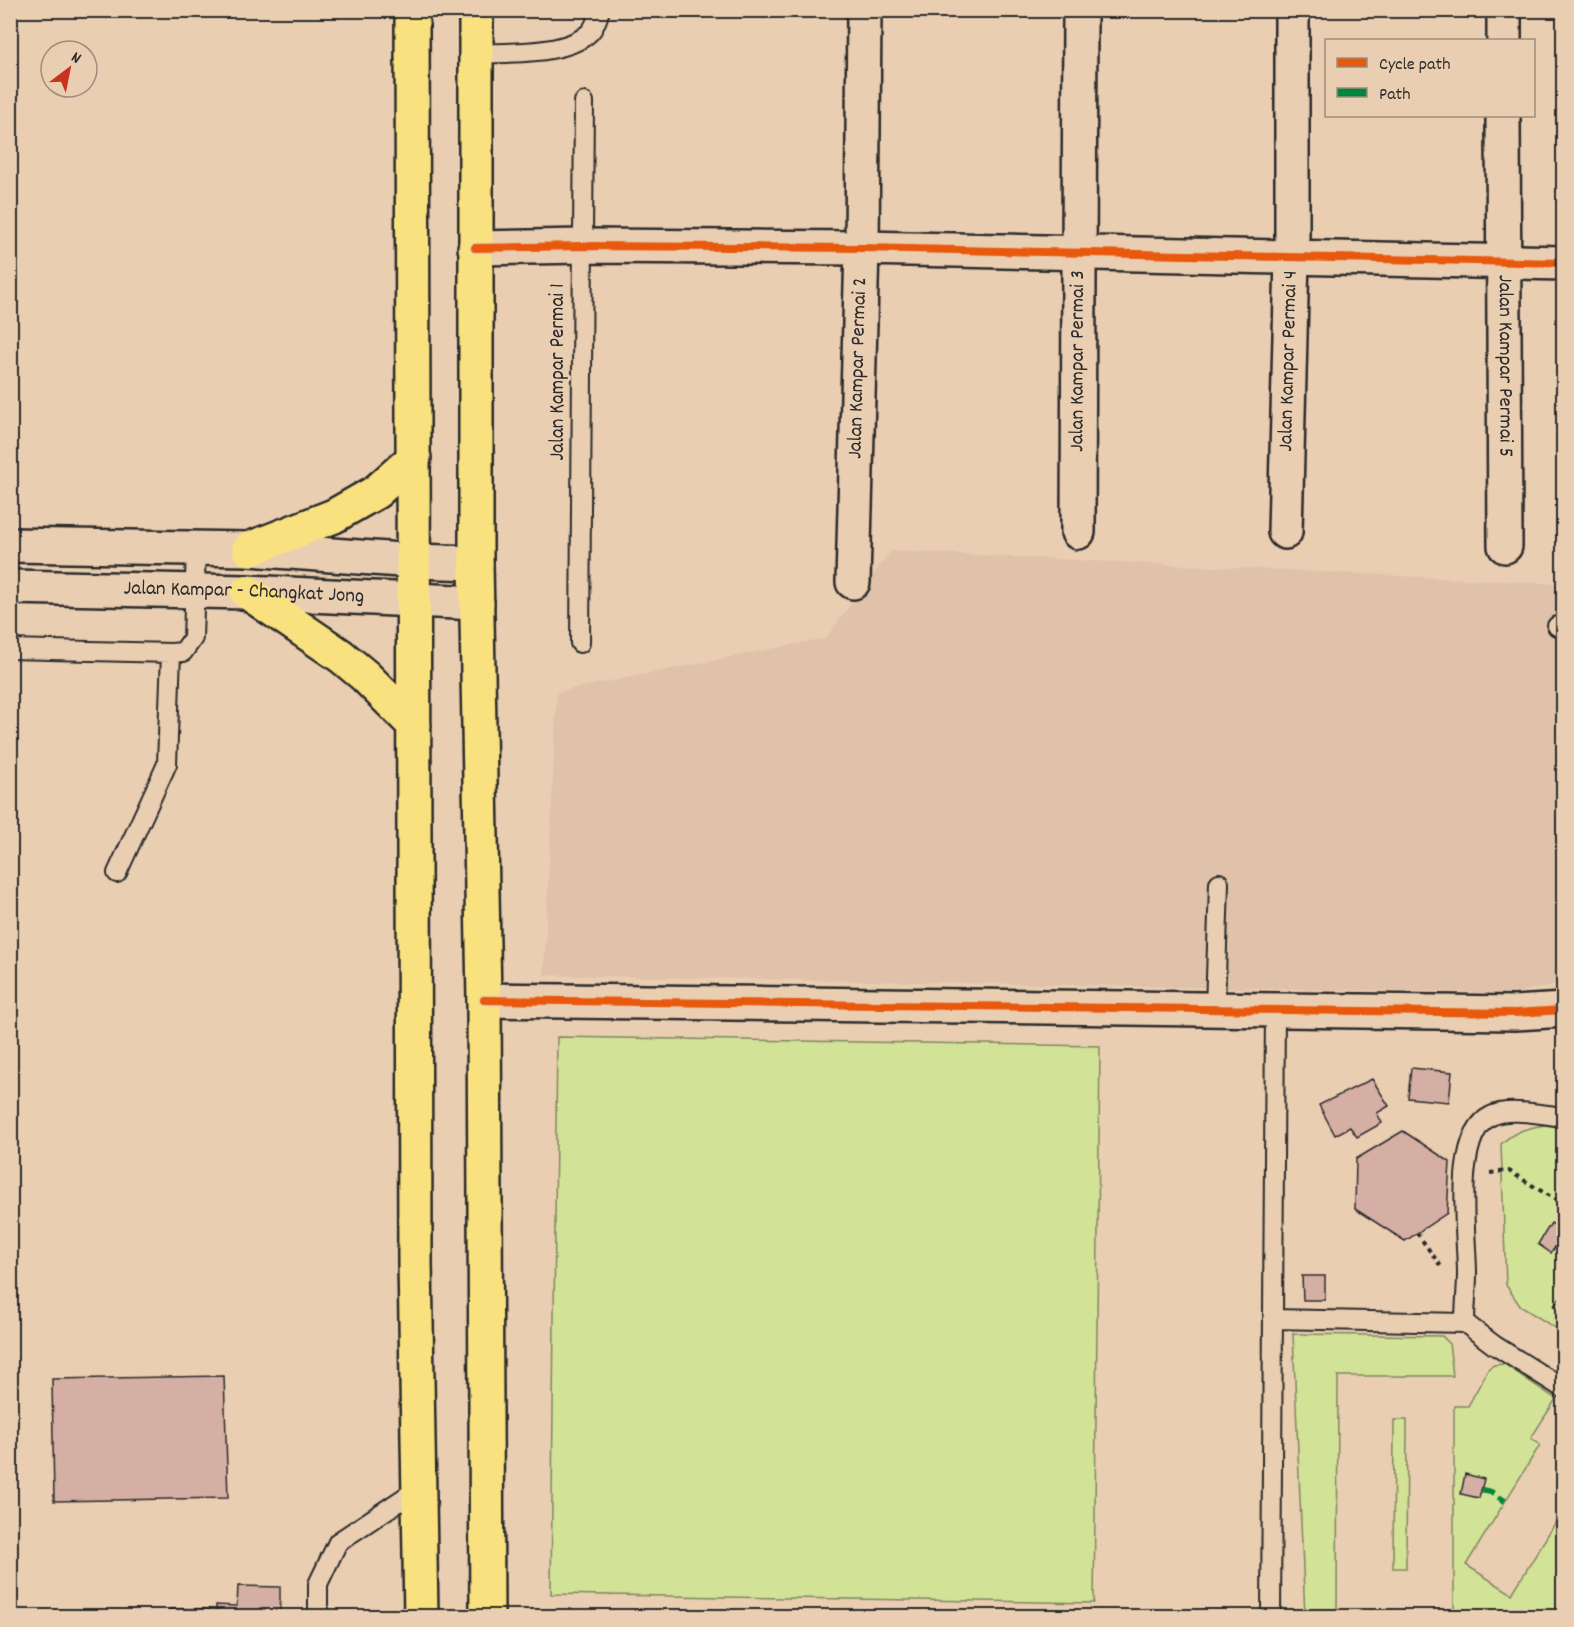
<svg xmlns="http://www.w3.org/2000/svg" width="1574" height="1627" viewBox="0 0 1574 1627" font-family="Dekko,sans-serif">
  <rect width="100%" height="100%" fill="#eaceb1"/>
  <filter id="ink" filterUnits="userSpaceOnUse"><feTurbulence type="fractalNoise" baseFrequency=".0167" numOctaves="2"/><feDisplacementMap in="SourceGraphic" scale="12" xChannelSelector="R" yChannelSelector="G"/><feConvolveMatrix kernelMatrix="1 2 1 2 8 2 1 2 1" color-interpolation-filters="sRGB"/></filter>
  <g filter="url(#ink)">
    <path fill="#e0c1aa" d="M 891,551 L 1563,584 L 1563,983 L 1515,993 L 544,975 L 557,692 L 826,638 Z"/>
    <path fill="#d2e296" stroke="#7e8660" stroke-width="1.5" d="M 557,1037 L 1100,1046 L 1094,1603 L 551,1594 Z
      M 1545,1125 L 1563,1128 L 1563,1333 L 1520,1306 L 1506,1285 L 1501,1144 C 1515,1131 1526,1128 1545,1125 Z
      M 1293,1334 L 1442,1336 L 1449,1343 L 1453,1376 L 1338,1376 L 1337,1614 L 1454,1614 L 1454,1406 L 1468,1406 L 1489,1368 L 1494,1365 L 1504,1364 L 1556,1399 L 1531,1438 L 1540,1445 L 1466,1565 L 1512,1594 L 1563,1510 L 1563,1616 L 1305,1616 Z
      M 1394,1420 L 1407,1420 L 1406,1568 L 1393,1568 Z"/>
    <path fill="#d5aea4" stroke="#2b2b2b" stroke-width="1.5" d="M 1559,649 L 1564,649 L 1564,886 L 1562,886 Z
      M 1411,1068 L 1452,1072 L 1449,1102 L 1408,1098 Z
      M 1372,1079 L 1389,1106 L 1377,1113 L 1382,1123 L 1357,1137 L 1350,1127 L 1335,1135 L 1319,1105 Z
      M 1403,1131 L 1450,1162 L 1447,1213 L 1405,1241 L 1355,1209 L 1356,1159 Z
      M 1551,1223 L 1564,1231 L 1564,1234 L 1551,1253 L 1538,1244 Z
      M 1302,1276 L 1325,1276 L 1325,1300 L 1303,1300 Z
      M 1564,1291 L 1564,1312 L 1554,1306 Z
      M 224,1376 L 228,1498 L 54,1501 L 52,1379 Z
      M 1465,1474 L 1484,1479 L 1479,1498 L 1461,1494 Z
      M 238,1586 L 280,1587 L 280,1616 L 216,1616 L 216,1605 L 237,1606 Z
      M 169,1609 L 209,1609 L 209,1616 L 169,1616 Z
      M 629,1613 L 760,1615 L 760,1616 L 629,1616 Z"/>
    <g fill="none" stroke-linecap="round" stroke-linejoin="round">
      <g stroke="#2b2b2b" stroke-width="22">
        <path id="service" d="M 475,54 C 507,52 566,56 590,32 C 595,27 598,17 600,10
          M 1557,626 L 1564,626
          M 580,643 L 584,102
          M 10,649 L 171,653 L 183,652 L 193,638 L 196,549
          M 117,873 L 167,764 L 171,653
          M 1215,1009 L 1219,883
          M 1564,1117 C 1544,1115 1508,1107 1491,1116 C 1452,1135 1467,1235 1467,1273 C 1467,1289 1465,1306 1465,1323 L 1494,1345 L 1564,1389
          M 1273,1319 L 1465,1323
          M 318,1616 L 318,1584 L 338,1542 L 419,1488
          M 1271,1616 L 1275,1010"/>
      </g>
      <g stroke="#2b2b2b" stroke-width="38">
        <g id="minor">
          <path d="M 1504,40 L 1504,10"/>
          <path id="s1" d="M 1503,116 L 1505,546"/>
          <path d="M 475,248 L 583,246 L 862,248 L 1564,263"/>
          <path id="s2" d="M 1078,532 L 1080,10"/>
          <path id="s3" d="M 1285,532 L 1292,258 L 1292,10"/>
          <path id="s4" d="M 853,582 L 862,248 L 864,10"/>
          <path d="M 484,1000 L 1515,1013 L 1564,1010"/>
        </g>
      </g>
      <g stroke="#2b2b2b" stroke-width="38">
        <g id="secondary">
          <path d="M 10,545 L 249,549 L 414,561 L 476,563"/>
          <path id="s5" d="M 10,587 L 247,592 L 477,603"/>
        </g>
      </g>
      <g stroke="#2b2b2b" stroke-width="38">
        <path id="trunk" d="M 412,10 L 415,1261 L 421,1616
          M 476,10 L 476,563 L 484,1000 L 487,1616
          M 249,549 L 334,516 L 376,492 L 414,458
          M 247,592 L 341,656 L 365,676 L 414,725"/>
      </g>
      <path stroke="#2b2b2b" stroke-width="4" stroke-dasharray="4.5 4.5" stroke-linecap="butt" d="M 1490,1173 L 1509,1171 L 1564,1205
        M 1417,1233 L 1442,1268
        M 1557,1243 L 1564,1246"/>
      <use href="#service" stroke="#eaceb1" stroke-width="18"/>
      <use href="#minor" stroke="#eaceb1" stroke-width="33"/>
      <use href="#secondary" stroke="#eaceb1" stroke-width="33"/>
      <use href="#trunk" stroke="#fae180" stroke-width="33"/>
      <path stroke="#00873e" stroke-width="6" stroke-dasharray="12 6" stroke-linecap="butt" d="M 1482,1490 L 1491,1492 L 1505,1501"/>
      <g stroke="#eaceb1" stroke-width="11">
        <path id="cycleway" d="M 475,248 L 583,246 L 862,248 L 1564,263
          M 484,1000 L 1515,1013 L 1564,1010"/>
      </g>
      <use href="#cycleway" stroke="#e8590c" stroke-width="8"/>
    </g>
  </g>
  <g text-anchor="middle" dominant-baseline="central" stroke-width="6" stroke-linejoin="round" paint-order="stroke">
    <g font-size="21" fill="#2b2b2b" stroke="#eaceb1">
      <text stroke="none"><textPath href="#s2" startOffset="171">Jalan Kampar Permai 3</textPath></text>
      <text stroke="none"><textPath href="#s3" startOffset="171">Jalan Kampar Permai 4</textPath></text>
      <text stroke="none"><textPath href="#s1" startOffset="250">Jalan Kampar Permai 5</textPath></text>
      <text stroke="none"><textPath href="#s4" startOffset="214">Jalan Kampar Permai 2</textPath></text>
      <text transform="translate(559 372) rotate(-90)">Jalan Kampar Permai 1</text>
      <text stroke="none"><textPath href="#s5" startOffset="234">Jalan Kampar - Changkat Jong</textPath></text>
    </g>
  </g>
  <rect width="1574" height="1627" fill="none" stroke="#eaceb1" stroke-width="36"/>
  <rect x="18" y="18" width="1538" height="1591" fill="none" stroke="#2b2b2b" stroke-width="2" filter="url(#ink)"/>
  <rect x="1325" y="39" width="210" height="78" fill="#eaceb1" stroke="#9e8d7b" stroke-width="1.5"/>
  <rect x="1337" y="58" width="30" height="9" fill="#e8590c" stroke="#9e8d7b" stroke-width="1.5"/>
  <text x="1379" y="69" font-size="18" fill="#2b2b2b">Cycle path</text>
  <rect x="1337" y="88" width="30" height="9" fill="#00873e" stroke="#9e8d7b" stroke-width="1.5"/>
  <text x="1379" y="99" font-size="18" fill="#2b2b2b">Path</text>
  <g transform="translate(69 69) rotate(32)"><circle r="28" fill="#eaceb1" stroke="#9e8d7b" stroke-width="1.5"/>
  <path d="M0-4.5L10 22L0 15L-10 22Z" fill="#c8321e"/>
  <text y="-9" font-size="16" font-weight="bold" text-anchor="middle" fill="#2b2b2b">N</text>
  </g>
</svg>
